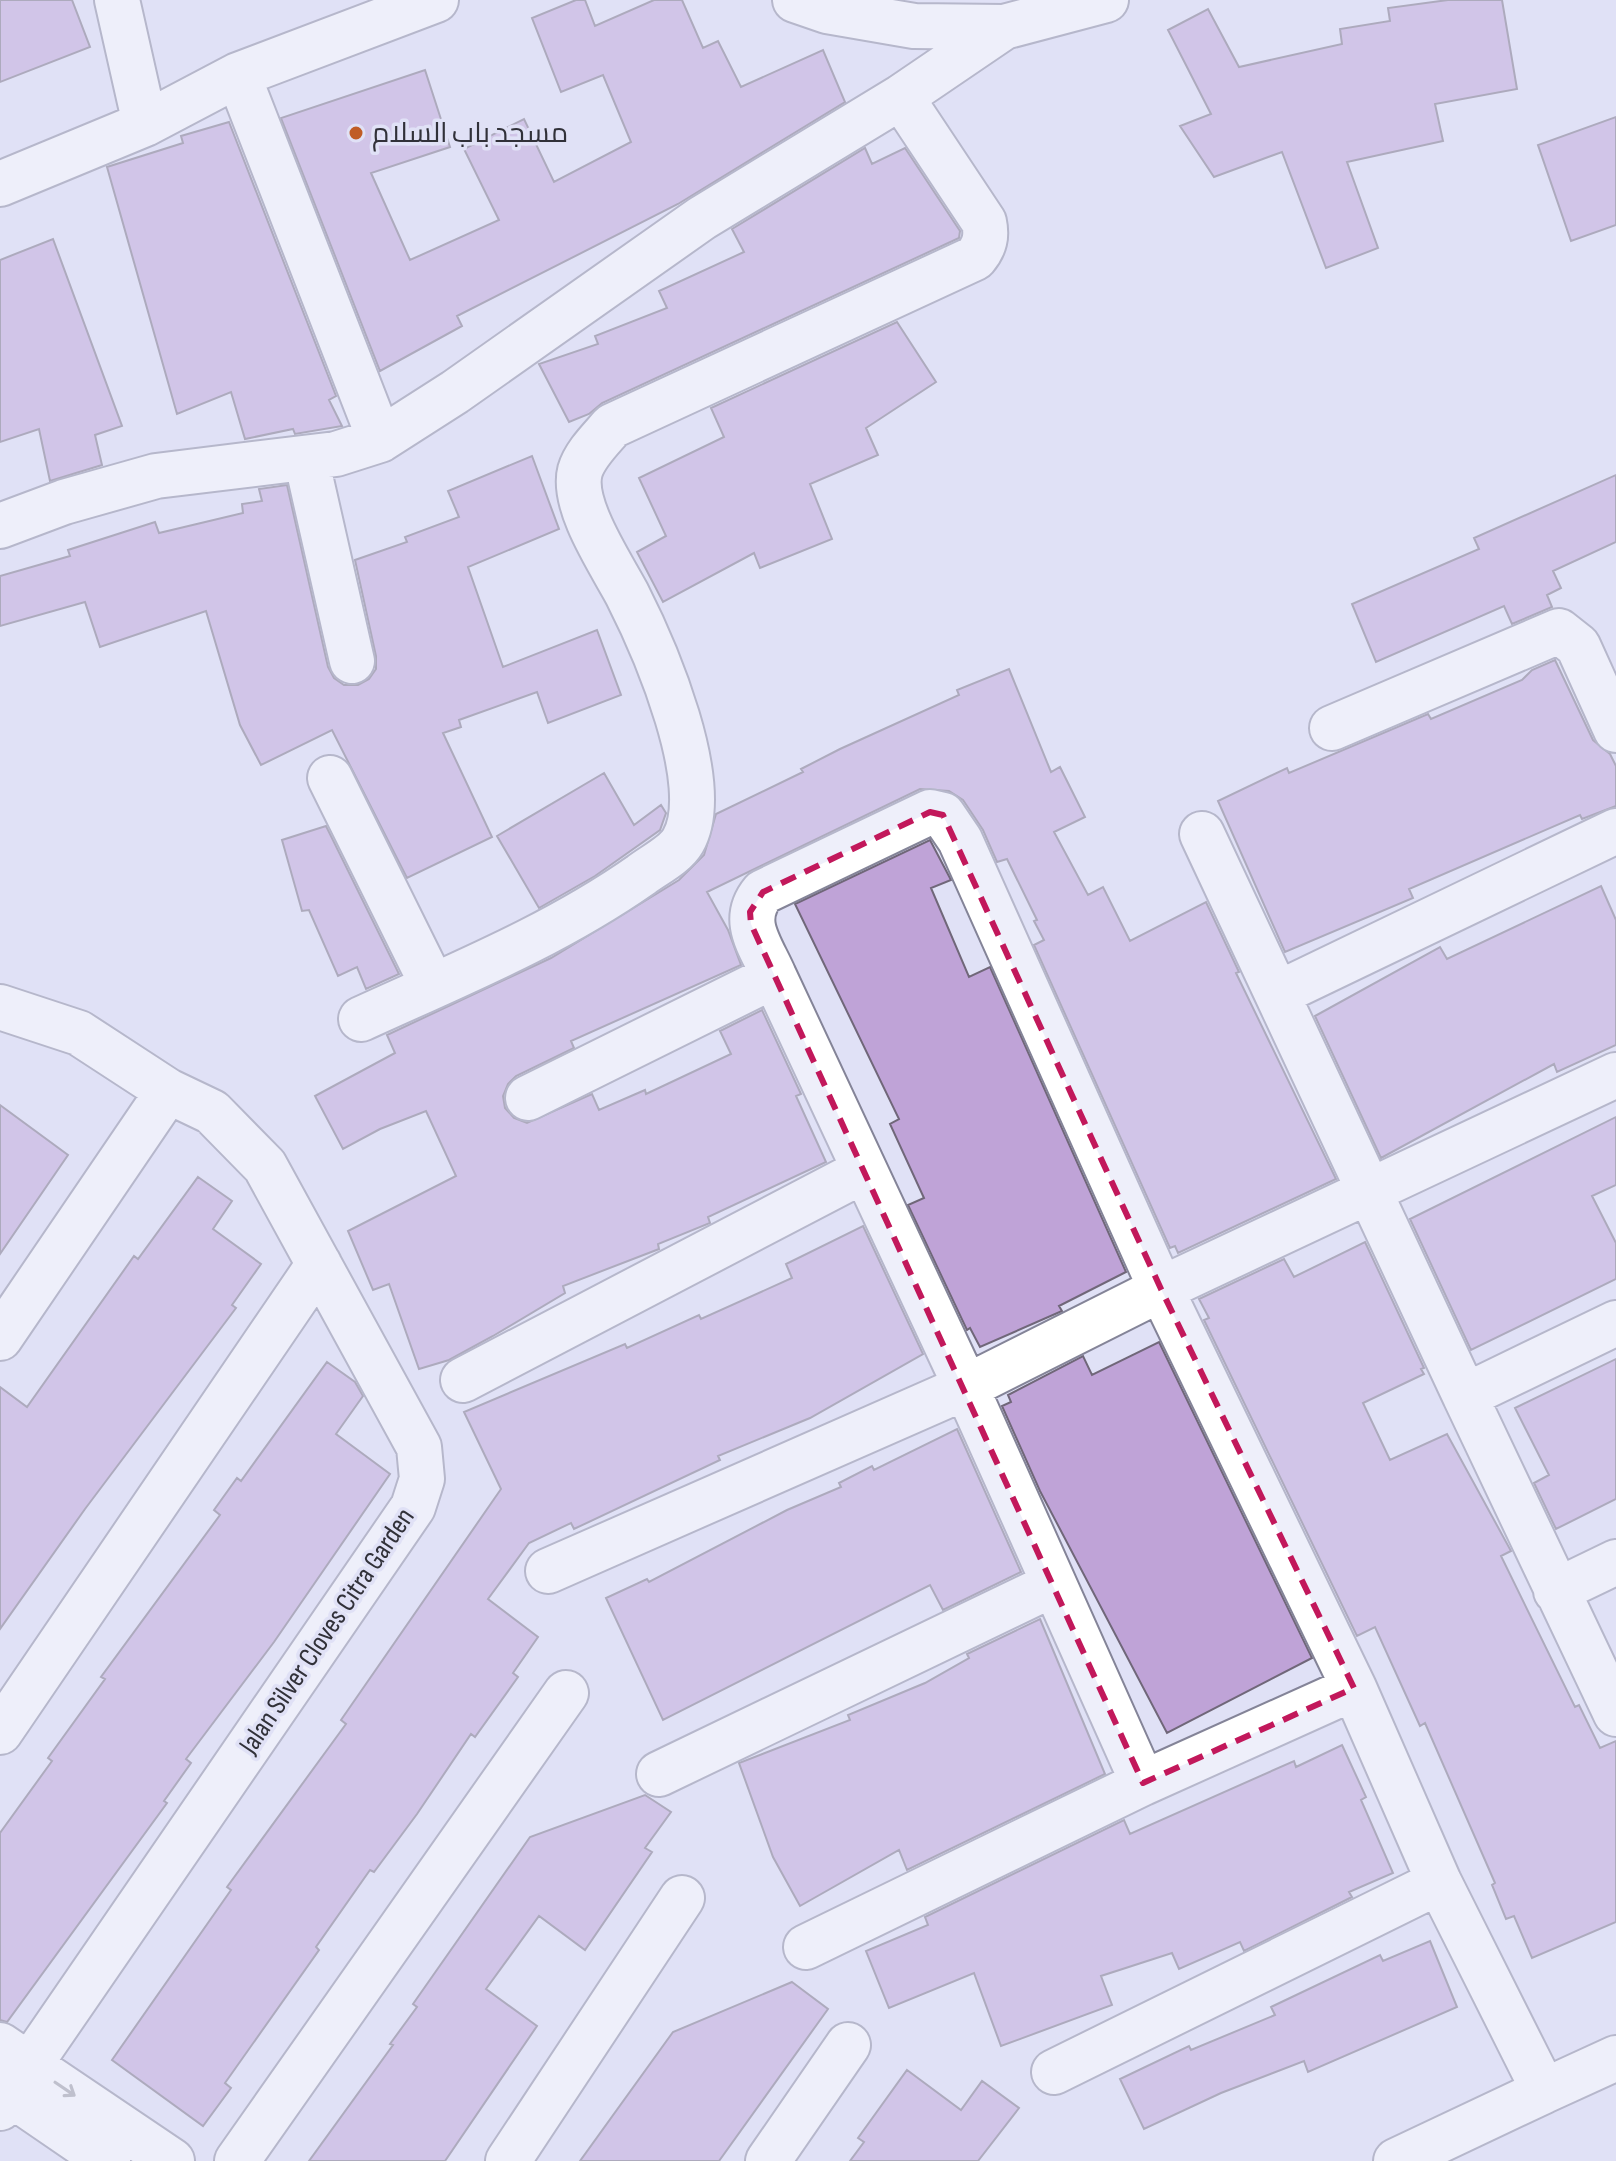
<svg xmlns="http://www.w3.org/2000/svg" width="1616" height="2161" viewBox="0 0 1616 2161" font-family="'Sofia Sans Condensed',Cairo,sans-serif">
  <rect width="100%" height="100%" fill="#e0e1f6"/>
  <path fill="#bfa3d7" stroke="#706779" stroke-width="2" d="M 0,0 L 72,0 L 90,47 L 0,82 Z
    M 576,0 L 585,0 L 595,26 L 654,0 L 682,0 L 703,48 L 718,41 L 741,87 L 823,50 L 845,102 L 678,204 L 457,316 L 462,326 L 380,371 L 281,118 L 425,70 L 450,147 L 371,173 L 410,260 L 499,220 L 464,149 L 524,119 L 554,182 L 631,142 L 603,75 L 561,92 L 532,18 Z
    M 1448,0 L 1502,0 L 1517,89 L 1435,104 L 1443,141 L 1347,162 L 1378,248 L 1326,268 L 1282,152 L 1214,177 L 1180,126 L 1211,114 L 1168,30 L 1208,9 L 1239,67 L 1342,44 L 1340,29 L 1390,21 L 1388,8 Z
    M 1616,117 L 1616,225 L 1571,241 L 1538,145 Z
    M 229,122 L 336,396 L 329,400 L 342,426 L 295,434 L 293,429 L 245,439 L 231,392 L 177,414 L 107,167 L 183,143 L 181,136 Z
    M 865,148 L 872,164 L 905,148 L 960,231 L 959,238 L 602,403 L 589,414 L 569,422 L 539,364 L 598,344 L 595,336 L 667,308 L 659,291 L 744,252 L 732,229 Z
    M 53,239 L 122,426 L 95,435 L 102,465 L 50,481 L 39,429 L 0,442 L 0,260 Z
    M 897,322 L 936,382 L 866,428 L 878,455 L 810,484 L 832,539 L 760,568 L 754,553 L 663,602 L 637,552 L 666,536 L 639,478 L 724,437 L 711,408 Z
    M 532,456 L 559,529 L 468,567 L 503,667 L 597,630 L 621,695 L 548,723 L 537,692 L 459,720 L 461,727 L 443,733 L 492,837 L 407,878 L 332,730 L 261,765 L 240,725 L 206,611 L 100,647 L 85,602 L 0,626 L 0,576 L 70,556 L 68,550 L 155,522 L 159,533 L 243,513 L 242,504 L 262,501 L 259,489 L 287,485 L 328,667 L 334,678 L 344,685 L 358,685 L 369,679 L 376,669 L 376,656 L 355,560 L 407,542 L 405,537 L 459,517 L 448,491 Z
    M 1616,475 L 1616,542 L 1553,571 L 1561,588 L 1547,595 L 1552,607 L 1512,624 L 1504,606 L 1376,662 L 1352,604 L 1479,549 L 1474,538 Z
    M 1555,660 L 1593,740 L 1610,754 L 1616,766 L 1616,806 L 1582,819 L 1580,815 L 1409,889 L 1413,898 L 1285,952 L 1218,801 L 1287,768 L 1289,773 L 1428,714 L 1431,719 L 1522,680 L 1532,670 Z
    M 1009,669 L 1051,772 L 1060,767 L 1085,817 L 1054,832 L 1088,895 L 1103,887 L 1130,941 L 1206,902 L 1239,972 L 1236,973 L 1336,1179 L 1178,1253 L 1175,1246 L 1170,1248 L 1034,945 L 1044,940 L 1034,921 L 1037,920 L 1007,859 L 997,862 L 983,830 L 963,800 L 949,791 L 920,789 L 707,892 L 728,930 L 741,965 L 571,1041 L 574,1048 L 516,1076 L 508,1084 L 503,1096 L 505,1108 L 514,1118 L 527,1123 L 592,1094 L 599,1110 L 645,1090 L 646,1094 L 731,1054 L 720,1031 L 762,1010 L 801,1094 L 796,1096 L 826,1162 L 708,1217 L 710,1223 L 658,1244 L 659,1249 L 563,1286 L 565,1293 L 493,1336 L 449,1360 L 419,1369 L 389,1284 L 373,1290 L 348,1231 L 456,1176 L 426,1111 L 380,1129 L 343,1149 L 315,1096 L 395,1053 L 387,1035 L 551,958 L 679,880 L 704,855 L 716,814 L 803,772 L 801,769 L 840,749 L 959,695 L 957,690 Z
    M 604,773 L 634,825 L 661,805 L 666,813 L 660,830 L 595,876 L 539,908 L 497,836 Z
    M 326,826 L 399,974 L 366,989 L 357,967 L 338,976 L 309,910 L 302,911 L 282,840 Z
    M 930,840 L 951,880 L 931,888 L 969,977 L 990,967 L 1126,1272 L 1059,1306 L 1062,1311 L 980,1347 L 970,1328 L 967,1330 L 908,1205 L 924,1198 L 890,1124 L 899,1119 L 795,904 Z
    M 1601,886 L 1616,920 L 1616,1045 L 1557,1072 L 1554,1064 L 1381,1158 L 1315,1016 L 1440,947 L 1447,959 Z
    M 0,1105 L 68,1155 L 0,1254 Z
    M 1616,1117 L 1616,1185 L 1592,1196 L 1616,1243 L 1616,1279 L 1471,1350 L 1410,1219 Z
    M 198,1177 L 232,1201 L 213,1229 L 261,1264 L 232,1305 L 236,1308 L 85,1509 L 0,1629 L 0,1387 L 27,1407 L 134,1256 L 138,1259 Z
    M 863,1226 L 923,1354 L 810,1418 L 718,1456 L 720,1460 L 574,1529 L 571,1523 L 529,1543 L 488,1599 L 538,1637 L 513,1673 L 518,1677 L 475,1737 L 471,1734 L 417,1814 L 374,1872 L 370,1870 L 316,1947 L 319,1950 L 225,2083 L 231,2088 L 203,2126 L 112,2060 L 231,1890 L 227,1887 L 346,1724 L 341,1720 L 501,1489 L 464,1412 L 625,1344 L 627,1348 L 699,1315 L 701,1319 L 792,1278 L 786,1264 Z
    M 1365,1242 L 1424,1368 L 1421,1369 L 1424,1374 L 1363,1403 L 1390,1460 L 1447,1434 L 1511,1551 L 1501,1556 L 1575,1707 L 1579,1705 L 1600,1748 L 1616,1741 L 1616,1922 L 1532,1958 L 1514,1916 L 1506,1919 L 1492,1885 L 1495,1883 L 1425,1723 L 1420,1726 L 1375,1627 L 1357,1636 L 1204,1320 L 1209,1318 L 1199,1299 L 1284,1259 L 1294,1277 Z
    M 1159,1342 L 1312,1658 L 1167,1733 L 1040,1491 L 1002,1406 L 1011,1402 L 1008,1395 L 1083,1356 L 1092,1375 Z
    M 1616,1359 L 1616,1499 L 1556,1529 L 1534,1483 L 1549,1475 L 1515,1408 Z
    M 327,1362 L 355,1382 L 363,1396 L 336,1434 L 390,1474 L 274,1642 L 186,1759 L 191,1763 L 164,1801 L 167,1803 L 7,2022 L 0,2020 L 0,1833 L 52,1761 L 48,1758 L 105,1679 L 101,1677 L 220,1515 L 214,1510 L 237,1478 L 241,1481 Z
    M 957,1429 L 1021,1572 L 943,1610 L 930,1585 L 663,1720 L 606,1598 L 647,1579 L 649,1582 L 787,1510 L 841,1487 L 839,1483 L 872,1466 L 874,1470 Z
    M 1040,1619 L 1105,1774 L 907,1870 L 899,1850 L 800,1906 L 773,1857 L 739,1763 L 850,1720 L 848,1715 L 925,1683 L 969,1658 L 967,1654 Z
    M 1342,1745 L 1366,1797 L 1361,1800 L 1393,1873 L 1349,1892 L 1352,1897 L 1244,1951 L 1240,1942 L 1179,1969 L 1172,1953 L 1101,1976 L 1112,2005 L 1001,2046 L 974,1973 L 889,2008 L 866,1951 L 928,1925 L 925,1917 L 1124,1820 L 1130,1834 L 1294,1761 L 1296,1767 Z
    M 645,1795 L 671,1812 L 645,1848 L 652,1852 L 585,1950 L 539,1916 L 486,1989 L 537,2026 L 445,2161 L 309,2161 L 393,2045 L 390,2044 L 417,2007 L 413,2004 L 530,1837 Z
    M 1430,1941 L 1457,2007 L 1308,2072 L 1304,2061 L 1221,2093 L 1144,2129 L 1120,2079 L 1189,2046 L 1191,2050 L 1275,2015 L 1271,2007 L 1380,1955 L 1383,1961 Z
    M 792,1982 L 828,2009 L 719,2161 L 580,2161 L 673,2032 Z
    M 907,2070 L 961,2110 L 982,2081 L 1019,2108 L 978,2161 L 850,2161 L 864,2142 L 858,2138 Z"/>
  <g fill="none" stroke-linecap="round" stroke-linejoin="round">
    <g stroke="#848498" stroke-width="48">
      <path id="minor" d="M 117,0 L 145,124
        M 795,0 L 827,11 L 914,26 L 1004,27 L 1106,0
        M 238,75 L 380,440
        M 0,184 L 145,124 L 238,75 L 436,0
        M 306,458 L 352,661
        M 0,526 L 64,502 L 156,476 L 336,454 L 380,440 L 455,392 L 702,218 L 901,97 L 1004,27
        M 1332,728 L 1559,631 L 1578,646 L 1616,730
        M 330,778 L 433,986
        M 1202,834 L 1277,994
        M 0,1007 L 79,1033 L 168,1091 L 212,1112 L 265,1166 L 419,1447 L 422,1479 L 413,1507 L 0,2108
        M 361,1019 C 457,975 554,936 641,875 C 654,865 675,855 683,841 C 715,786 654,647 627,594 C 611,564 571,505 580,471 C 585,454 601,439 612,426 L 975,258 C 985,246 987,236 984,222 L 901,97
        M 528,1098 L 774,976
        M 1616,1323 L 1465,1396 L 1616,1714
        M 0,1338 L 168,1091
        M 463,1380 L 863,1171
        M 1465,1396 L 1277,994 L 1616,831
        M 548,1571 L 966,1387 L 774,976 C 761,946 739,921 763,892 L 930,812 L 943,815 L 960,840 L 1161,1289 L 1354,1688 L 1143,1783 L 966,1387 L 1161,1289 L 1616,1075
        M 1556,1591 L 1616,1562
        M 1354,1688 L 1439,1882 L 1544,2091 L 1616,2058
        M 0,1732 L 319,1264
        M 659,1774 L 1052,1585
        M 806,1947 L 1143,1783
        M 0,2045 L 172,2161
        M 1054,2072 L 1439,1882
        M 0,2087 L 108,2161
        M 237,2161 L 566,1693
        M 508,2161 L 682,1898
        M 768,2161 L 848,2045
        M 1396,2161 L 1544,2091"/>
    </g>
    <use href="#minor" stroke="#fff" stroke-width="44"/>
  </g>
  <defs><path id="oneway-shaft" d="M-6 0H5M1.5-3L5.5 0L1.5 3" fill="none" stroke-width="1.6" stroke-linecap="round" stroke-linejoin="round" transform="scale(2)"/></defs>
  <use stroke="#98989c" href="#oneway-shaft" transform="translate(65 2089) rotate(34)"/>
  <path d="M0 0H1616V2161H0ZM 930,812 L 943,815 L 1161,1289 L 1354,1688 L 1143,1783 L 751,924 L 750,912 L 763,892 Z" fill="#e0e1f6" fill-opacity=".55" fill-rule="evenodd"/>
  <path fill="none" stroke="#c2185b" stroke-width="6" stroke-dasharray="16 10" stroke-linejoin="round" d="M 930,812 L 943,815 L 1161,1289 L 1354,1688 L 1143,1783 L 751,924 L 750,912 L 763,892 Z"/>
  <circle fill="#c05c26" stroke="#e0e1f6" stroke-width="3" cx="356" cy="133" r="8"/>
  <g text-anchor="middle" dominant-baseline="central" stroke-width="7" stroke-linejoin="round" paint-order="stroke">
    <g font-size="28" fill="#313139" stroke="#e0e1f6" text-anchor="start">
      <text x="372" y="133">مسجد باب السلام</text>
    </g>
    <g font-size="28" fill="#313139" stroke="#e0e1f6">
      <text transform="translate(327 1631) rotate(-56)">Jalan Silver Cloves Citra Garden</text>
    </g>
  </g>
</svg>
